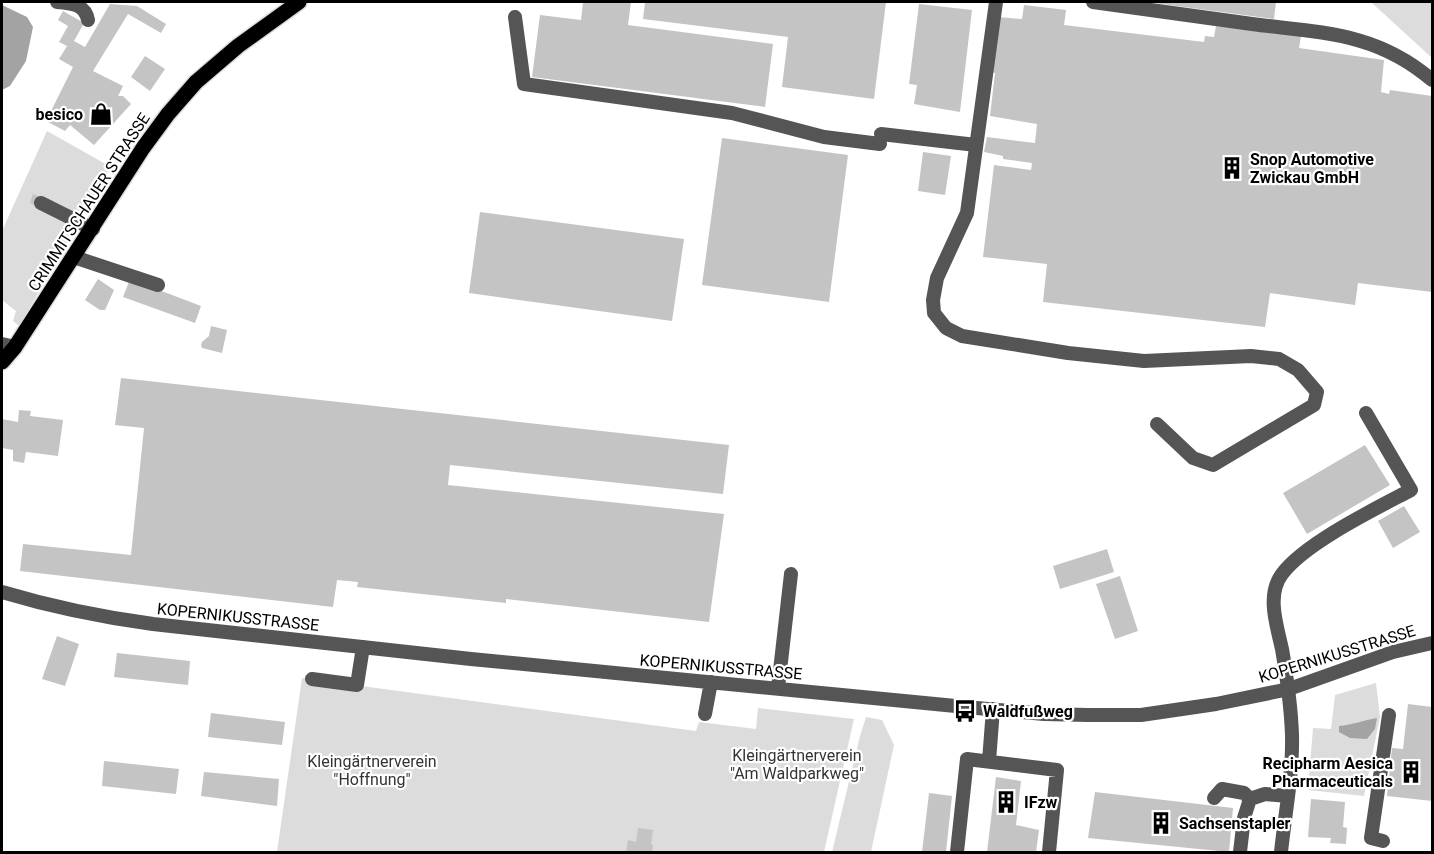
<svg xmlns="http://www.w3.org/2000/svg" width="1434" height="854" viewBox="0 0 1434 854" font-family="Roboto,sans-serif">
  <rect width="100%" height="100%" fill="#fff"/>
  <path fill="#dcdcdc" d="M 1371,2 L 1432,2 L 1432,58 Z
    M 47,131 L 111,167 L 19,326 L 13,321 L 16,311 L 2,300 L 2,231 Z
    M 302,678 L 696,731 L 699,722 L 756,729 L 758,708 L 854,719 L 824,852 L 277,852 Z
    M 1376,683 L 1380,717 L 1364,796 L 1308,790 L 1313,728 L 1331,729 L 1335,695 Z
    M 866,717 L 882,720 L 894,745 L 871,852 L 832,852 L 860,736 Z"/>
  <path fill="#a3a3a3" d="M 2,5 L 27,17 L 33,27 L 26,61 L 10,86 L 2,90 Z
    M 1377,718 L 1375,729 L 1367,739 L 1350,738 L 1339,732 L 1339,726 C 1353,725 1363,720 1377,718 Z"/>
  <path fill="#c4c4c4" d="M 583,2 L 631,2 L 628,25 L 773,44 L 765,107 L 532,77 L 540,15 L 581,20 Z
    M 645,2 L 886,2 L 874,99 L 782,87 L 788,37 L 643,19 Z
    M 1147,2 L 1276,2 L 1274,19 Z
    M 110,4 L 137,6 L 166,24 L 161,33 L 128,14 L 93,71 L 123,86 L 118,96 L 123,96 L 131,104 L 94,145 L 70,125 L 65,131 L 46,121 L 73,67 L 59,59 L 67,46 L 59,42 L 68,26 L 58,20 L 63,11 L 84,23 L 74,41 L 85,47 Z
    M 919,4 L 972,10 L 960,112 L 914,104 L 917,85 L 909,84 Z
    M 1024,5 L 1066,10 L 1064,25 L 1204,42 L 1205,36 L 1214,37 L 1216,26 L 1301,36 L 1299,48 L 1384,60 L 1381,92 L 1389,94 L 1390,90 L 1432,96 L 1432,292 L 1358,283 L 1355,305 L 1270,293 L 1265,327 L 1043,302 L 1047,264 L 983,257 L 994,165 L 1031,170 L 1032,163 L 1003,159 L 1003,156 L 984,152 L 987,137 L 1035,143 L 1037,124 L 990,116 L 995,73 L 990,72 L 998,17 L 1022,19 Z
    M 145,56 L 165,69 L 150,91 L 131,77 Z
    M 722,138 L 848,155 L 829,302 L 702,285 Z
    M 923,152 L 951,156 L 945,195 L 918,191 Z
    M 33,194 L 43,198 L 40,207 L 30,203 Z
    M 480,212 L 684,239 L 672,321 L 469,293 Z
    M 98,279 L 114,290 L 105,310 L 100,310 L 85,300 Z
    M 130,279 L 201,306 L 195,323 L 123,297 Z
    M 211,326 L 227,330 L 222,353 L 202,348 L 201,345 L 202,342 L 209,336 Z
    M 121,378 L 729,445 L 723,494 L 450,465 L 448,485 L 724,514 L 709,622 L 506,599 L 506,603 L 357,587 L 358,582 L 337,580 L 333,607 L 20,571 L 23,544 L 131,555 L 144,428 L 115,425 Z
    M 19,410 L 31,411 L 30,416 L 63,420 L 58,456 L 26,452 L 24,463 L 13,461 L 13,450 L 2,448 L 2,419 L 18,422 Z
    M 1365,445 L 1390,485 L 1307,534 L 1283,493 Z
    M 1404,506 L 1420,532 L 1393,548 L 1378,521 Z
    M 1107,549 L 1114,572 L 1060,589 L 1053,566 Z
    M 1120,576 L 1138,631 L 1115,639 L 1096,584 Z
    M 57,636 L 79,644 L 65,686 L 42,679 Z
    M 117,653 L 190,661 L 188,685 L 114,677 Z
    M 1408,704 L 1432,707 L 1432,801 L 1387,796 L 1392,748 L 1403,749 Z
    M 211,713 L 285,722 L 282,745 L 208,737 Z
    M 104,761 L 179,769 L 176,794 L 102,786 Z
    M 204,772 L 279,779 L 277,806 L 201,796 Z
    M 996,777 L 1021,781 L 1016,825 L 1039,830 L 1036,852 L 987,852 Z
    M 1095,792 L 1233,808 L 1229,852 L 1088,838 Z
    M 929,793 L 952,796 L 946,852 L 922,852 Z
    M 1311,799 L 1345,802 L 1343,827 L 1347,828 L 1346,844 L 1330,843 L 1331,838 L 1308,837 Z
    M 638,828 L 653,830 L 651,844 L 653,845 L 652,852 L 626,852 L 628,840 L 636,842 Z"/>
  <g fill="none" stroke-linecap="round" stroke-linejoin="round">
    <g stroke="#dbdbdb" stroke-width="18">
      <path id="major" d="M 2,362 L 15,347 L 143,148 L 168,114 L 196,82 L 238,46 L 299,2"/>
    </g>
    <path stroke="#555" stroke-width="14" d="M 57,2 C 71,3 85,4 88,20
      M 996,2 L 967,213 L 937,278 L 933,300 L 934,313 L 946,328 L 962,336 L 1068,353 L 1144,361 L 1251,356 L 1279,359 L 1298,370 L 1317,392 L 1314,405 L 1213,465 L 1193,458 L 1157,424
      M 1093,2 C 1146,9 1199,17 1252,24 C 1322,33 1376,32 1432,80
      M 515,17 L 524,84 L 732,113 L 824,137 L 880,144
      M 881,134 L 976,145
      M 41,203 L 93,229
      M 74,257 L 158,285
      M 2,344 L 15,347
      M 2,592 C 52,607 101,617 153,624 L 471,659 L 966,707 L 1044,714 L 1088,715 L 1141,715 L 1216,704 L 1289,689 L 1393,652 L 1432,643
      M 312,679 L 357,685 L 363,647
      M 778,688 L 791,574
      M 705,714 L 711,682
      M 989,761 L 993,709
      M 1214,798 L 1222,789 L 1244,793 L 1250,799
      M 1383,841 L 1371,838 L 1389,715
      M 957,852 L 967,759 L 1057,770 L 1049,852
      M 1240,852 L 1244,818 L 1250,799 L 1265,794 L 1288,796
      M 1281,852 C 1285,814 1293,774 1292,735 C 1291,706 1287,678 1282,649 C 1277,626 1266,595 1282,574 C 1305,543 1375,509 1411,490 L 1366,413"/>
    <use href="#major" stroke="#000" stroke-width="15"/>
  </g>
  <defs>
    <g id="shop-bare" transform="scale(1.8)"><path d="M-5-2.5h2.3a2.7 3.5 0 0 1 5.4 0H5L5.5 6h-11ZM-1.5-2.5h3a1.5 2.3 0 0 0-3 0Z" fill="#000" stroke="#fff" stroke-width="2.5" paint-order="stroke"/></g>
    <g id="building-bare" transform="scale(1.8)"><path d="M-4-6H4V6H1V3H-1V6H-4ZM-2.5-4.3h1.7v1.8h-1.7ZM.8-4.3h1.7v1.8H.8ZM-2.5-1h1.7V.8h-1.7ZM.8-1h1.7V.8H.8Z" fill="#000" stroke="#fff" stroke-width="2.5" paint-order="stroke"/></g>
    <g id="bus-bare" transform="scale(1.8)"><path d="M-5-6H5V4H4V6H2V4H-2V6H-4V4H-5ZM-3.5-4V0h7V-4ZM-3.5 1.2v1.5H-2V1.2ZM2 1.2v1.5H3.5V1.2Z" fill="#000" stroke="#fff" stroke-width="2.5" paint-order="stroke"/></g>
  </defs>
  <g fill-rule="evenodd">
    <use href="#shop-bare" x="101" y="114"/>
    <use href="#building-bare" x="1232" y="168"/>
    <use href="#bus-bare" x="965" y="711"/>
    <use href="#building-bare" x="1411" y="772"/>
    <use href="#building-bare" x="1006" y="802"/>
    <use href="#building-bare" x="1161" y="823"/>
  </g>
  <g text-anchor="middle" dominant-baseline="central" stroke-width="4.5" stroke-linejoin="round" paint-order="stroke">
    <g font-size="16" font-weight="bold" fill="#000" stroke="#fff" text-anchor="start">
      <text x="83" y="114" text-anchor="end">besico</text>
      <text x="1250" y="159">Snop Automotive<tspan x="1250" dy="18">Zwickau GmbH</tspan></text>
      <text x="983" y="711">Waldfußweg</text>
      <text x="1393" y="763" text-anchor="end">Recipharm Aesica<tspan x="1393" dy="18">Pharmaceuticals</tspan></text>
      <text x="1024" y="802">IFzw</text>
      <text x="1179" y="823">Sachsenstapler</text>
    </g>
    <g font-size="16" fill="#000" stroke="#fff">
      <text transform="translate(89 202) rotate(-57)">CRIMMITSCHAUER STRASSE</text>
      <text transform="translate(238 617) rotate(6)">KOPERNIKUSSTRASSE</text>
      <text transform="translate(1337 654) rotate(-17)">KOPERNIKUSSTRASSE</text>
      <text transform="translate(721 667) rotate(5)">KOPERNIKUSSTRASSE</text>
    </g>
    <g font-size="16" fill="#333" stroke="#fff">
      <text x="797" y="755">Kleingärtnerverein<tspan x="797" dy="18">"Am Waldparkweg"</tspan></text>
      <text x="372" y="761">Kleingärtnerverein<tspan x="372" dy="18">"Hoffnung"</tspan></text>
    </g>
  </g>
  <rect width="1434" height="854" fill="none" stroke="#000000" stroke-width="6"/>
</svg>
